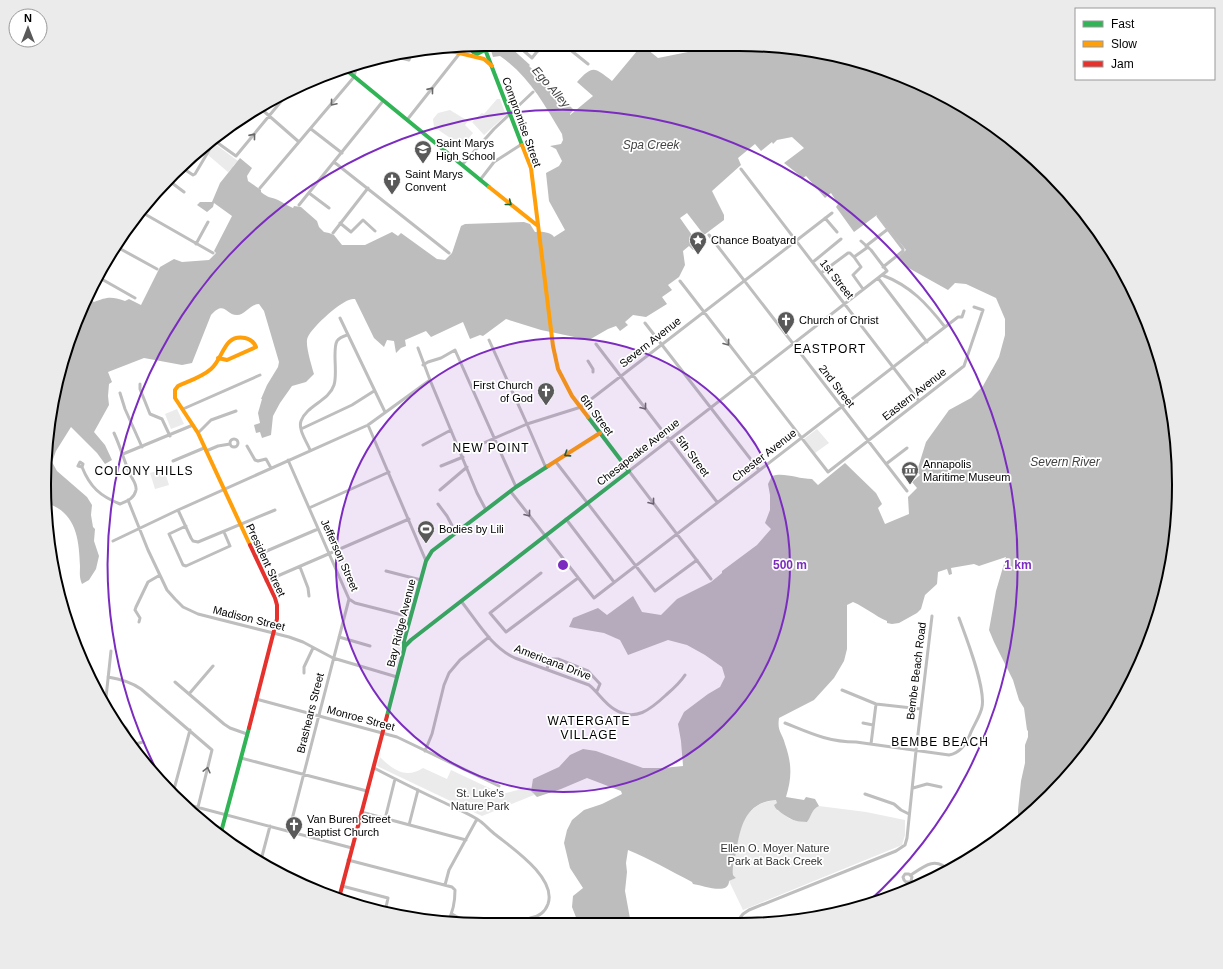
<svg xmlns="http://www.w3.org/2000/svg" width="1223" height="969" viewBox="0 0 1223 969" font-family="Arial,sans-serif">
  <rect width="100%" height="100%" fill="#fff"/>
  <path fill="#ebebeb" d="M 497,99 L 500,99 L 506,115 L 484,135 L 472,122 L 482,113 L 484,114 Z
    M 450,110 L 468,121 L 465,125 L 473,133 L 462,146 L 434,127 L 433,119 L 438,113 Z
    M 215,144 L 238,161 L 233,166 L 234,168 L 232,170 L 231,169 L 228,172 L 208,155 Z
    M 177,409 L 184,424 L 171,429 L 165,414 Z
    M 817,429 L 829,443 L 815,453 L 804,439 Z
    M 164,469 L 169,485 L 155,489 L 150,473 Z
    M 380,757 C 393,770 406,779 423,768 L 447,779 L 451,770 L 502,794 L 530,787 L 534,795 L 482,816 L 377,766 Z
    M 777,800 L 777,810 L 790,819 L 797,821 L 807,822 C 812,816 811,810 819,806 L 866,812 L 905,820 L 905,835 L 902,845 L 743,910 L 729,881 L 736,878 L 733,875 C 732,867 735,858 736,850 C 740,825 747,802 777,800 Z"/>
  <path fill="#bdbdbd" d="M 489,44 L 507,44 L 530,65 L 529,66 L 574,110 L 570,114 L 570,115 L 593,96 L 577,82 C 593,65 594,67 612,81 L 642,45 L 658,58 L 698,50 L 698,46 L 704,45 L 767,45 L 880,67 L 959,103 L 1029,153 L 1070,194 L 1120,264 L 1156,343 L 1175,427 L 1178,514 L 1164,599 L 1133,680 L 1088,753 L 1029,816 L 1018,823 L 1018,810 L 1021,781 L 1025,763 L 1025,745 L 1028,737 L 1028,731 L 1027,730 L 1024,708 L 1019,700 L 1013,680 L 994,642 L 989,630 L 996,591 L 1006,557 L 979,566 L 974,564 L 951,568 L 952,574 L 949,575 L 947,569 L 938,572 L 937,584 L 925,595 L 921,609 L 917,613 L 899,623 L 892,624 L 887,623 L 887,621 C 875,616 865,607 853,602 L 847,605 L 847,649 L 844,661 L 834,678 L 814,700 L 779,718 C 777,732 782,732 785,744 C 792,764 792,777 786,797 L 804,800 L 806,797 L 815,799 L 819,806 C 811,810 812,816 807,822 C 795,822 790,819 780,812 C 777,809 776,810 774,805 L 777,803 L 776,800 C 745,802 740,828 736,853 C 734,861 732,867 733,875 L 736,878 L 729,881 C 729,896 702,885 693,884 L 692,882 C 671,871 650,859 628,850 L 626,863 L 627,872 L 625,891 L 631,924 L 579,925 L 572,907 L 573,896 L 583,888 L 570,868 L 564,843 L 567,830 L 572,820 L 584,810 L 602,804 L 622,794 L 621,791 L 587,778 L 561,789 L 537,797 L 531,791 L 533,779 L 559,767 L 570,755 L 583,749 L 596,751 L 643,768 L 663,768 L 683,766 L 681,741 L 678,724 L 684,712 L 708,694 L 720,687 L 725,677 L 722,667 L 705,655 L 687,645 L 668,640 L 628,655 L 620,640 L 604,633 L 569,627 L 573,618 L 598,608 L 607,615 L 633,596 L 642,612 L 661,615 L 677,599 L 711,582 L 722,573 L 722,571 L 757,545 L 771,529 L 765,523 L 770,510 L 770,495 L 768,484 L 772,476 C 784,472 798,479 812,479 L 818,485 L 845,463 L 876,493 L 882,504 L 878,508 L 885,524 L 909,514 L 908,497 L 917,488 L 912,482 L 920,475 L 917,471 L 926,442 L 949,410 L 971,398 L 983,386 L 999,357 L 1005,335 L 1005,319 L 996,298 L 966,284 L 955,283 L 948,290 L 905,266 L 898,257 L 906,250 L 877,215 L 854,232 L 836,207 L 838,204 L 831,193 L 825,198 L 806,176 L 803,178 L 784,163 L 804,148 L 792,137 L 777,140 L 773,144 L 772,142 L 761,151 L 755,144 L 738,158 L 741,165 L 712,191 L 724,215 L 724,220 L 704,235 L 687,213 L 680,218 L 699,245 L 693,250 L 689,246 L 683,251 L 685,265 L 679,277 L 668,285 L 672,290 L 662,297 L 667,304 L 646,317 L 633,315 L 625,322 L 628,325 L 620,331 L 616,326 L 608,329 L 589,340 L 541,330 L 506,319 L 483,336 L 480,335 L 470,339 L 463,322 L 431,337 L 426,331 L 405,340 L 406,346 L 401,348 L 396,353 L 394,341 L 387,340 L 384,347 L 374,338 L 355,299 C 352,299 351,299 349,300 C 339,303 308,330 307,340 C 306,348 312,367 314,374 L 306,382 L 292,386 L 280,403 L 273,416 L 271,435 L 262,438 L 260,432 L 256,433 L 254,425 L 260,423 L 258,413 L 262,399 L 261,399 L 267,385 L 278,367 L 279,362 L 264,311 L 259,304 C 250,304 245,315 237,315 C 225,315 225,300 211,315 L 192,363 L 182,365 L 144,358 L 108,372 L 112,382 L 109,384 L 108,396 L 109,405 L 94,432 L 105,445 L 112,460 L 105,464 L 97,453 L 71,427 L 56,451 L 52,462 L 57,471 L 87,497 L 92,505 L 91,515 L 93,527 L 95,529 L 94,541 L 99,556 L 96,569 L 89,580 L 82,584 C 79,577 80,573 80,566 C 79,538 76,513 47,503 L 44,484 L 59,370 L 89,299 L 94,302 C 107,297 111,296 125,301 L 129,299 L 141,305 L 160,267 L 174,259 L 182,262 L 209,260 L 216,253 L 214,251 L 232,216 L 214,203 L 213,207 L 207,212 L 197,205 L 200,202 L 212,202 L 220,183 L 240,158 L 252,168 L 247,176 L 248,181 L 261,190 L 261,192 C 268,198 271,197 278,200 C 284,203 288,206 293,208 L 294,206 L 301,207 L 317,221 L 319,227 L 324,232 L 329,233 L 334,235 L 342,245 L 365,245 L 392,232 L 398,236 L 401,233 L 437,259 L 445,260 L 452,253 L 461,226 L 465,224 L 524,222 L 530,224 L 535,232 C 540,231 552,232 554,237 L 565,230 L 549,201 L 546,173 L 559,166 L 562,161 L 556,149 L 550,146 L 561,144 L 563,140 L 562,134 C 544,104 529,76 500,56 L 493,57 Z"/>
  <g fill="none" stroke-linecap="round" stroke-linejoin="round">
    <path stroke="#bebebe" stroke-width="3" d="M 516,44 L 532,58 L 543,44
      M 530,44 L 538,51
      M 563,44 L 588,64
      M 668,45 L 675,46 L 682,45
      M 393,56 L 409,60 L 411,54
      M 259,107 L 299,142
      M 407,120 L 460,53
      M 311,129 L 342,153
      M 215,141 L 236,156 L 288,93
      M 334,162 L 449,253
      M 462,165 L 494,129 L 533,92
      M 181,167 L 193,175 L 195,174 L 214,142
      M 741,169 L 919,401
      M 168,180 L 184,192
      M 480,180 L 494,162 L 522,144
      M 260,188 L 354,77 L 357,64
      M 309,193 L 329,208
      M 299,205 L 383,101
      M 143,213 L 213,253
      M 878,216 L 903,249 L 903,251 L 883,267
      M 825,218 L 837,232
      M 340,223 L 351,232 L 363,220 L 375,231
      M 333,233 L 368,188
      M 709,235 L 907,491
      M 196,244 L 208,222
      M 866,246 L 888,229
      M 117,247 L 157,269
      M 854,257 L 861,267 L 853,275 L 863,289
      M 813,262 L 841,239
      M 821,273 L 848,253 L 850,253 L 854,257 L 868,247
      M 882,275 C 911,286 927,304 945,327
      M 98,277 L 135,298
      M 878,278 L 927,342
      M 680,281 L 828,472 L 964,366 L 983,310 L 974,307
      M 340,318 L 385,412
      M 645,323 L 759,470
      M 489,340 L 527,424 L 546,468
      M 596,344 L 717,502
      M 418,348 L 430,380 L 477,493 L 486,510
      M 588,361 L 593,369 L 593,372
      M 423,365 L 428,362 L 441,358 L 455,350 L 516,487
      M 140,384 L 140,389 L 150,414 L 162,419 L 170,436
      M 120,393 L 125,409 L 142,447
      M 183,409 L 260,375
      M 368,425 L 426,561
      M 301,429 L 352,405 L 374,391
      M 198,433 L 211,420 L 236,411
      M230 443a4 4 0 1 1 8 0a4 4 0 1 1-8 0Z
      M 423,445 L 451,430
      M 247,446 L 255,460 L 258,461 L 266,459 L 271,468
      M 310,450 C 307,442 298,430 301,421 C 307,405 329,401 334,385 C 338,373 332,350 337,341 C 339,338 344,336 347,335
      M 206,451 L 218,446 L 230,444
      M 461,453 L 527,424 L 581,407 L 832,213
      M 123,454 L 193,425
      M 288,460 L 349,599 L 355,603 L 410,617
      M 173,461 L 204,448
      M 556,462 L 655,591 L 697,560
      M 886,464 L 907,448
      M 441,466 L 463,457
      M 82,467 L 83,464 L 80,462 L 78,466 L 82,467 C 90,487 100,496 120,504 C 127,501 134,499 136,490 C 137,483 131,478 129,472 C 124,460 120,446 114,433
      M 440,490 L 467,467
      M 511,492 L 594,598 L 958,317 L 962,317 L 964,311
      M 128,500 L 148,550 L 167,590 L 175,599 L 183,607 L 198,614 L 289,637 L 303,642 L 333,658 L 397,677
      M 438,504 L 447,516 L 456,533
      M 309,508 L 389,472
      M 178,510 L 191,538 L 193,541 L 198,542 L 275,510
      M 566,519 L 614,582
      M 186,526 L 169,534 L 183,565 L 186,566 L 230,546 L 224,532
      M 113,541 L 178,510 L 368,425 L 430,380
      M 255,556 L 318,529
      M 300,567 L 308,588 L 309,596
      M 386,571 L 421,580
      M 541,573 L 490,613 L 506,632 L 578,578
      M 711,579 L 629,471 L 887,271 L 871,250 L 861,241
      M 266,581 L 409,519
      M 461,601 C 477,621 491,647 515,658 L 589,685 C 598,692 604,703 614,709 C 635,723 651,709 666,695 C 673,689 680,683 685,675
      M 139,622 L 140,618 L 135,610 L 136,607 L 148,582 L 160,575
      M 339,637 L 370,646
      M 547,669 L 549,662 L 552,659 L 558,659 L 588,671 L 600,684 L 597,691
      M 304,673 L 304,667 L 313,648
      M 108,677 C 121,679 131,682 141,689 L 212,750 L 198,807
      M 175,682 L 224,724 L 230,728 L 247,734
      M 842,690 L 876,704 L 921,709
      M 189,694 L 213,666
      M 256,699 L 397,737 L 499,786
      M 105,707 L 111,651
      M 116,723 C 128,726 129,732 131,743
      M 785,723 C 810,733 828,742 856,742 L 949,755 C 961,753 967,743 971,732 C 974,725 981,714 982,707 C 986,688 966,637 959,618
      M 863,723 L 873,725
      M 871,744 L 876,704
      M 132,745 L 143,742
      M 425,751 L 432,734 L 444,685 L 449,673 L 460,660 L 489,637
      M 241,758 L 367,791
      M 374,768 C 397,780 421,792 445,803 C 455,808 467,813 477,819 C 484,823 489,830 496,835 C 512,848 557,878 548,904 C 545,912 538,917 530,918
      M 913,788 L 927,784 L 941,787
      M 173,793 L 190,730
      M 865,794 L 894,804 L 901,810 L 909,814
      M 185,804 L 352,848
      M 361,812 L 466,840
      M 385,819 L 395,779
      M 409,825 L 418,790
      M 289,831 L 349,599
      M 261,860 L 270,826
      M 348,860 L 452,887 L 455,890 C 455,901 453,912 448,921
      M 911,875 C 924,866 936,856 949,871
      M 910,882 L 906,882 L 904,880 L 903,877 L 905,874 L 909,874 L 912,877 L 911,881 L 910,882 L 910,888
      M 445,885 L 449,870 L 477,819
      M 342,886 L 388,898 L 385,912
      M 452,914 L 470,924
      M 735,924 L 743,914 L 749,910 L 896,851 L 905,845 L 907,838 L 916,751 L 932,616"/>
    <path stroke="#30b455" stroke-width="4" d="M 483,44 L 522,145
      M 472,46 L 473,52 L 477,54 L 483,51 L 484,46
      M 345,69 L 489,187
      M 404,650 L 405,646 L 411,640 L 629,471 L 588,417
      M 387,716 L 404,650 L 404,641 L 426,561 L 432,551 L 516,487 L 548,466
      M 220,836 L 249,728"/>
    <path stroke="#ff9f0a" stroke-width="4" d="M 443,49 L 484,59 L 492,66
      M 522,145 L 531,168 L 553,346 L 558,369 L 572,396 L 588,417
      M 489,187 L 538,226
      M 218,358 L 227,360 L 256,347 C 254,342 250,339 245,338 C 223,334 224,358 211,369 C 202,377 189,381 178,386 L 175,390 L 175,398 L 198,433 L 250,545
      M 548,466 L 600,433"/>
    <path stroke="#e5322d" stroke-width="4" d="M 455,48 L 462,47
      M 249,728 L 277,619 L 277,605 L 275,598 L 250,545
      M 339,898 L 387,716"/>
  </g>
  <defs><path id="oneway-chevron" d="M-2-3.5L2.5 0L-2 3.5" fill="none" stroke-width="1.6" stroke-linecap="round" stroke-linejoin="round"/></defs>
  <g stroke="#686868">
    <use href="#oneway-chevron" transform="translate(431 90) rotate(-51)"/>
    <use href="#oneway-chevron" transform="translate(333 103) rotate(130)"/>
    <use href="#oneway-chevron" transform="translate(253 136) rotate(-51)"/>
    <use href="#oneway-chevron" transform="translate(727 343) rotate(53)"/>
    <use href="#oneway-chevron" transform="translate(644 407) rotate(52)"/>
    <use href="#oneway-chevron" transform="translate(652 502) rotate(52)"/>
    <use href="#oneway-chevron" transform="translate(528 514) rotate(52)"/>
    <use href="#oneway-chevron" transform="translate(207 770) rotate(-76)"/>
  </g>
  <g stroke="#1a632f">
    <use href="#oneway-chevron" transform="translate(509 203) rotate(38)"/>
    <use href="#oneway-chevron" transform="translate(567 454) rotate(147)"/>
  </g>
  <circle cx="563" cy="565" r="227" fill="#7b2cbf" fill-opacity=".12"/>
  <g fill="none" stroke="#7b2cbf" stroke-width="2">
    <circle cx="563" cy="565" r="227"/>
    <path d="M165 786A455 455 0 1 1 867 903"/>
  </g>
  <defs>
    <g id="school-pin" transform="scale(0.9)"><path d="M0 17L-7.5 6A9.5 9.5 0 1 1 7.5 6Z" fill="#595959" stroke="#fff"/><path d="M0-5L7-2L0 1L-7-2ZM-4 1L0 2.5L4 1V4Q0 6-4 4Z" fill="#fff"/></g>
    <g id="church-pin" transform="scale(0.9)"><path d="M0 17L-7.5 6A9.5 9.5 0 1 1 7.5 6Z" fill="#595959" stroke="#fff"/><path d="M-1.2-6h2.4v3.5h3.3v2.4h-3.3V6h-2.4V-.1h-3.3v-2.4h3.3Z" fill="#fff"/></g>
    <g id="sight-pin" transform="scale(0.9)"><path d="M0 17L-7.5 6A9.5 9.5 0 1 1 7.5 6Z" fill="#595959" stroke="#fff"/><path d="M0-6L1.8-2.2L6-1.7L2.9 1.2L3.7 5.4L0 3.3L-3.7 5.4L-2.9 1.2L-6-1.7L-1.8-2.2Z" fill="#fff"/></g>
    <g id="museum-pin" transform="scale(0.9)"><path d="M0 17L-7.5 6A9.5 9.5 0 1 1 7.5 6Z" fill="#595959" stroke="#fff"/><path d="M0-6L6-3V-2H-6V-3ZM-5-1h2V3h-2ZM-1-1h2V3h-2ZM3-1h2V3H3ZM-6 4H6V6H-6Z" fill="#fff"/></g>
    <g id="stadium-pin" transform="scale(0.9)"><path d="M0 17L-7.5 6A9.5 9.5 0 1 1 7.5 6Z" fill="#595959" stroke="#fff"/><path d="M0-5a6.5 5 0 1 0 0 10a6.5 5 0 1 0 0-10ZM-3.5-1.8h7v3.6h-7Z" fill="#fff"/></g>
  </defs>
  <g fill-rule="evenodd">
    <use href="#school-pin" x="423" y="149"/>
    <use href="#church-pin" x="392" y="180"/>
    <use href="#sight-pin" x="698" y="240"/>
    <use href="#church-pin" x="786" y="320"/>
    <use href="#church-pin" x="546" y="391"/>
    <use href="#museum-pin" x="910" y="470"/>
    <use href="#stadium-pin" x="426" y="529"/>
    <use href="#church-pin" x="294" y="825"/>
  </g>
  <g text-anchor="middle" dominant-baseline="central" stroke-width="3.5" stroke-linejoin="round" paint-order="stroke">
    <g font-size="11" fill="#000" stroke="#fff">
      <text transform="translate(522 122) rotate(70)">Compromise Street</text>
      <text transform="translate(837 279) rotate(52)">1st Street</text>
      <text transform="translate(650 342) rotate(-38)">Severn Avenue</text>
      <text transform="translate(837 386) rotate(52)">2nd Street</text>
      <text transform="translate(914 394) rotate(-38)">Eastern Avenue</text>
      <text transform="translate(597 415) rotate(53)">6th Street</text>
      <text transform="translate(638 452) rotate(-38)">Chesapeake Avenue</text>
      <text transform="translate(764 455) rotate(-38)">Chester Avenue</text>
      <text transform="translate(693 456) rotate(53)">5th Street</text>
      <text transform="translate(340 555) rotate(66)">Jefferson Street</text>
      <text transform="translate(266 560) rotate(65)">President Street</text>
      <text transform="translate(249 618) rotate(14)">Madison Street</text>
      <text transform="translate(401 623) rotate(-76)">Bay Ridge Avenue</text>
      <text transform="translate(553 662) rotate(21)">Americana Drive</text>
      <text transform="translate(916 671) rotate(-83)">Bembe Beach Road</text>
      <text transform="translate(310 713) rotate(-76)">Brashears Street</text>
      <text transform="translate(361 718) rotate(15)">Monroe Street</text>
    </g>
    <g font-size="11" fill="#000" stroke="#fff" text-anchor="start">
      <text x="436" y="143">Saint Marys<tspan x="436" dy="13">High School</tspan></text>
      <text x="405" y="174">Saint Marys<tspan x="405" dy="13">Convent</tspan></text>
      <text x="711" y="240">Chance Boatyard</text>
      <text x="799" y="320">Church of Christ</text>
      <text x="533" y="385" text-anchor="end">First Church<tspan x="533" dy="13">of God</tspan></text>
      <text x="923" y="464">Annapolis<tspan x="923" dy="13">Maritime Museum</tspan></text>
      <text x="439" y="529">Bodies by Lili</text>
      <text x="307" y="819">Van Buren Street<tspan x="307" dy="13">Baptist Church</tspan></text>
    </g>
    <g font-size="11" fill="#313131" stroke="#fff">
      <text x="480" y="793">St. Luke's<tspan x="480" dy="13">Nature Park</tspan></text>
      <text x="775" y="848">Ellen O. Moyer Nature<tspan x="775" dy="13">Park at Back Creek</tspan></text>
    </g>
    <g font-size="12" font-style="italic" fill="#424242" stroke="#fff">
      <text transform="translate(551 87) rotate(49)">Ego Alley</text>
      <text x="651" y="145">Spa Creek</text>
      <text x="1065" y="462">Severn River</text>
    </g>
    <g font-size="12" letter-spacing="1" fill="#000" stroke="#fff">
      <text x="830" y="349">EASTPORT</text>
      <text x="491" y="448">NEW POINT</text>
      <text x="144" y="471">COLONY HILLS</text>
      <text x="589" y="721">WATERGATE<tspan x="589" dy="14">VILLAGE</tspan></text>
      <text x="940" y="742">BEMBE BEACH</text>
    </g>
  </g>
  <path d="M0 0H1223V969H0ZM484 51H739A433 433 0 0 1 1172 484V485A433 433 0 0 1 739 918H484A433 433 0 0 1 51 485V484A433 433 0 0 1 484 51Z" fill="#ebebeb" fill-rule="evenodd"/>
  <path fill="none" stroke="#000" stroke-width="2" d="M484 51H739A433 433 0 0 1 1172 484V485A433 433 0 0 1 739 918H484A433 433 0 0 1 51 485V484A433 433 0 0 1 484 51Z"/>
  <circle cx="563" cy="565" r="6" fill="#7b2cbf" stroke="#fff" stroke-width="2"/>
  <g font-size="12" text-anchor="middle" font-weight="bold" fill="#7b2cbf" stroke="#fff" stroke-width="3.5" stroke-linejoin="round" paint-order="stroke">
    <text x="790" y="569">500 m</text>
    <text x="1018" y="569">1 km</text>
  </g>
  <rect x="1075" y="8" width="140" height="72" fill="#ffffff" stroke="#999999"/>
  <rect x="1083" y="21" width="20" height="6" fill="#30b455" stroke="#999999"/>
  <text x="1111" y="28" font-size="12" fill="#000000">Fast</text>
  <rect x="1083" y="41" width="20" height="6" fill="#ff9f0a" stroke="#999999"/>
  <text x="1111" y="48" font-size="12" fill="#000000">Slow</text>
  <rect x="1083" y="61" width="20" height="6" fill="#e5322d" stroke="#999999"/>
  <text x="1111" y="68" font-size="12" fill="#000000">Jam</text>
  <g transform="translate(28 28)"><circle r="19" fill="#ffffff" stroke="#999999"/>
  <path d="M0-3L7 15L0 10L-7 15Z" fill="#595959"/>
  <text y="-6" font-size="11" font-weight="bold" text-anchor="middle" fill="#000000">N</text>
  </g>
</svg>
